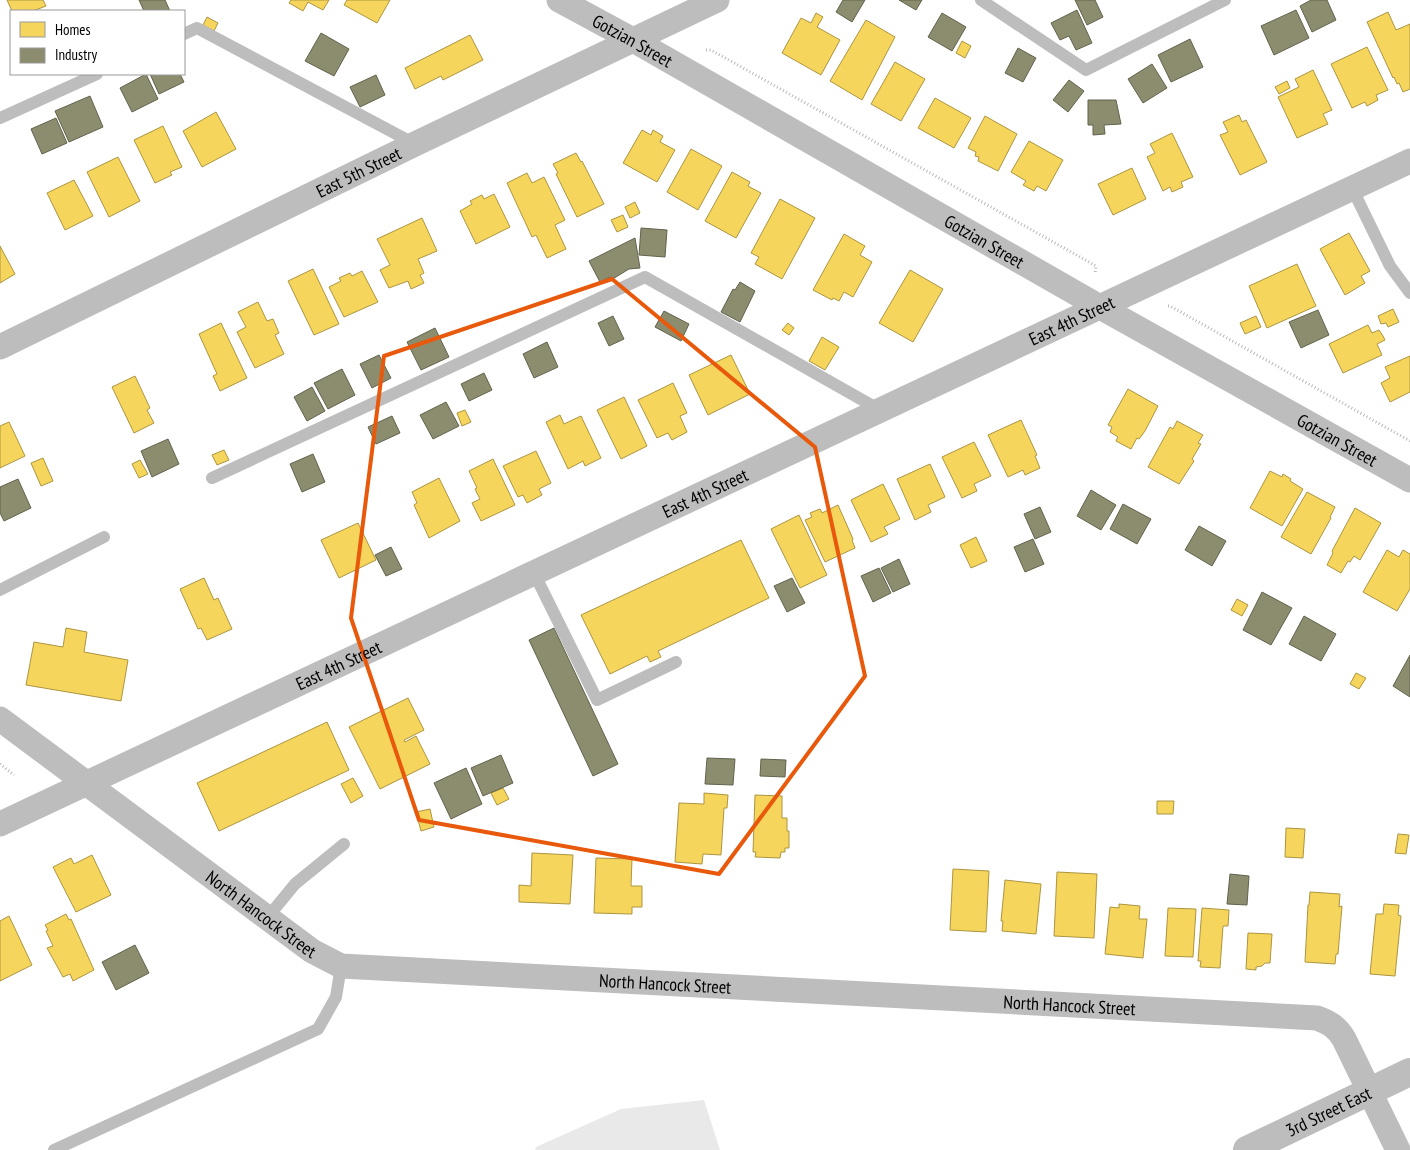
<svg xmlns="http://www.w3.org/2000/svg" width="1410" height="1150" viewBox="0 0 1410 1150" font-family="'PT Sans Narrow',sans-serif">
  <rect width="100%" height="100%" fill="#fff"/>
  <path fill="#e9e9e9" d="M 704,1100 L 720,1150 L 535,1150 L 536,1147 L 621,1109 Z"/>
  <path fill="#f6d55c" stroke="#ac9540" d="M 7,0 L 43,0 L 46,6 L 33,11 L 12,11 Z
    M 291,0 L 329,0 L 323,10 L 308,2 L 303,11 L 289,3 Z
    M 347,0 L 390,0 L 377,23 L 344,5 Z
    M 1388,12 L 1396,30 L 1410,24 L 1410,89 L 1403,92 L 1399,83 L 1397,84 L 1394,77 L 1393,78 L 1367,22 Z
    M 816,13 L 823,17 L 817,27 L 840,40 L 821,75 L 782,53 L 801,18 L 811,23 Z
    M 207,17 L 218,23 L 214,31 L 203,25 Z
    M 866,20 L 895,37 L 862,100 L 830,81 Z
    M 470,35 L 483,60 L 443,80 L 441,76 L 415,89 L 405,68 Z
    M 962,41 L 971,46 L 965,58 L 956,53 Z
    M 1367,47 L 1388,90 L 1376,95 L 1378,100 L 1367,106 L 1365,102 L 1352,108 L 1331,64 Z
    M 895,62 L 925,79 L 901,121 L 871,104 Z
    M 1313,70 L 1332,110 L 1323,114 L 1328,124 L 1297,138 L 1278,97 L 1299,87 L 1295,79 Z
    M 1287,81 L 1290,88 L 1279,94 L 1275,87 Z
    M 935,98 L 971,118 L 954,148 L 918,128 Z
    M 216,112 L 236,149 L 202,167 L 183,131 Z
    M 1239,115 L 1242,122 L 1246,120 L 1267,162 L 1240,175 L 1220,135 L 1228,132 L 1223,122 Z
    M 985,116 L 1017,134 L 998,171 L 978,161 L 979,157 L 975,156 L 976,152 L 968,148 Z
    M 163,126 L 182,167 L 170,172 L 172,175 L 155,183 L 134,140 Z
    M 642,130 L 651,135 L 653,130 L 663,136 L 660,142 L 675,150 L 657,182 L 623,163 Z
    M 1172,133 L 1193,177 L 1181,182 L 1183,187 L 1172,192 L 1170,187 L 1163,191 L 1147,157 L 1155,153 L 1150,144 Z
    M 1029,141 L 1063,160 L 1046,191 L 1037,186 L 1034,191 L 1023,185 L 1026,181 L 1011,172 Z
    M 691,149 L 722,166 L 698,210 L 667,192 Z
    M 576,153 L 581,162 L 582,161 L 604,204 L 577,217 L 556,174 L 558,173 L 553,164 Z
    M 118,157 L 140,201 L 109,217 L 87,172 Z
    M 1132,168 L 1146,199 L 1113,215 L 1098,184 Z
    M 732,172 L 750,182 L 748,186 L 761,193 L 736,238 L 705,221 Z
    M 527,173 L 532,183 L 544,177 L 565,220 L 555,225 L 566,249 L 547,258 L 536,235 L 532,237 L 507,183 Z
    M 74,180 L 93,216 L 65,230 L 47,193 Z
    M 494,194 L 510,227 L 476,244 L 460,211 L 472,204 L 470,201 L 482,195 L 484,199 Z
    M 780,199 L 815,218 L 782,279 L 755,264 L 759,257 L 751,253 Z
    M 635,202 L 640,213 L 630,218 L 625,207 Z
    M 623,215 L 628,227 L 617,232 L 611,220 Z
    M 422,218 L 437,251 L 418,259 L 424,273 L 420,275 L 424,283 L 411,289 L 408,281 L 389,288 L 380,270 L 390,265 L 377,239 Z
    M 1349,233 L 1370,271 L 1361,276 L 1365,283 L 1345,295 L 1320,249 Z
    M 844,234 L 865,246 L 860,255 L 872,262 L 853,297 L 844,292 L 839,301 L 833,298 L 832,300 L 813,290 Z
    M 0,246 L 15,274 L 0,283 Z
    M 1297,264 L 1316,306 L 1267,328 L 1249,286 Z
    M 313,269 L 339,324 L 314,335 L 288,281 Z
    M 910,270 L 943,289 L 913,342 L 879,323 Z
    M 362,271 L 378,302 L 344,317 L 329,287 L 341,281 L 339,278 L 350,273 L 352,276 Z
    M 258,302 L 267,321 L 273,319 L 279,333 L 275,335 L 284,354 L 255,368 L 237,332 L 246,327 L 238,312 Z
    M 1393,309 L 1399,322 L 1388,327 L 1386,323 L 1381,324 L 1378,316 Z
    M 1256,316 L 1261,327 L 1245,334 L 1240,323 Z
    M 221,323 L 247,378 L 220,391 L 213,376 L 217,374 L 199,334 Z
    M 788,323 L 794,328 L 789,335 L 782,330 Z
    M 1368,325 L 1372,333 L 1379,330 L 1383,336 L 1385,340 L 1377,344 L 1382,355 L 1343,373 L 1329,344 Z
    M 822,337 L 839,347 L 825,370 L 809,361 Z
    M 731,355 L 750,394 L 708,415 L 689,375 Z
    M 1410,356 L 1410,392 L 1390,402 L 1381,383 L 1390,378 L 1385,367 Z
    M 135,376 L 150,408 L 147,410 L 154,423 L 134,433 L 112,387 Z
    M 673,383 L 687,413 L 680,416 L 687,432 L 672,440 L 668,433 L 657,438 L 638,400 Z
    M 1128,389 L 1158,406 L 1145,431 L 1139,439 L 1137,438 L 1131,449 L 1116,441 L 1118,437 L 1110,432 L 1112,427 L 1108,425 Z
    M 624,397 L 647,446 L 621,459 L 597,410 Z
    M 465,410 L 471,422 L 462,426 L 457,413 Z
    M 560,415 L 564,424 L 581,416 L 601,458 L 585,466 L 583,461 L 568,469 L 546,422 Z
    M 1021,420 L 1037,455 L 1035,456 L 1040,468 L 1025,475 L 1023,470 L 1008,477 L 988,435 Z
    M 1177,421 L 1203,435 L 1198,443 L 1201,444 L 1192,459 L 1194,461 L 1179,484 L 1148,467 L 1170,427 L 1173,429 Z
    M 9,422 L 25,456 L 0,468 L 0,426 Z
    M 974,442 L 991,476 L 974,484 L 977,491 L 962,498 L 942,457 Z
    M 224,450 L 229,460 L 217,465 L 212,455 Z
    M 536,451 L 551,483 L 539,489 L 542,495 L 527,503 L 523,495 L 518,497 L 503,466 Z
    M 43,458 L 53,481 L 41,486 L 31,463 Z
    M 493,459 L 515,505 L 481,521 L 472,503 L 480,499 L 475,489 L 477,488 L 469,471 Z
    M 140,460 L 148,474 L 139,478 L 132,464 Z
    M 930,464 L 945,497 L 928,505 L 931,512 L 915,520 L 897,479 Z
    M 1270,471 L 1282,477 L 1283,474 L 1291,479 L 1290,481 L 1303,489 L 1282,526 L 1250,508 Z
    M 439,478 L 460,521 L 429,538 L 414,505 L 417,503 L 412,492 Z
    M 883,484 L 900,519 L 884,527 L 888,534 L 871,542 L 851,500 Z
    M 1307,492 L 1335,507 L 1330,517 L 1331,518 L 1311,554 L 1281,537 Z
    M 838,505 L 853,539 L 852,540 L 855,548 L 825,562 L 805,520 L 812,517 L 810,513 L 820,509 L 822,513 Z
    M 1355,508 L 1381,523 L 1360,560 L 1354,556 L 1350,562 L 1348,561 L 1341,573 L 1327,565 L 1333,553 L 1332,551 Z
    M 799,515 L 827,575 L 800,588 L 771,529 Z
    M 358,523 L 376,560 L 339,578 L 321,540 Z
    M 976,537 L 987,561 L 971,568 L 960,545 Z
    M 741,540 L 769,598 L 658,651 L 661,657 L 650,662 L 647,656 L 610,674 L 581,615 Z
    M 1387,550 L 1399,557 L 1403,550 L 1410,554 L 1410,589 L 1397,611 L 1363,592 Z
    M 204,578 L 214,600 L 218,598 L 232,629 L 207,640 L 201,628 L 198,629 L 180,589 Z
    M 1237,599 L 1248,605 L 1242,616 L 1231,610 Z
    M 66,628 L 87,632 L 84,652 L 128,660 L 121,701 L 26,685 L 34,642 L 63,647 Z
    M 1356,673 L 1366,678 L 1359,689 L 1350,684 Z
    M 408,698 L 424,730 L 404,740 L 405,742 L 416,736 L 430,764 L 380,789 L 349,727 Z
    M 327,722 L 349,770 L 219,831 L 197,783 Z
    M 353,778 L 363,796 L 351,803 L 341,784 Z
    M 503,788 L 509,799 L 497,805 L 491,793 Z
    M 704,793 L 728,795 L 727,808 L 724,808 L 721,855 L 703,854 L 702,864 L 675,862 L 679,803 L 704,804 Z
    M 755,795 L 782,796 L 782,818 L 787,818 L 787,831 L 789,831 L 789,848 L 785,848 L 785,852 L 781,852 L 780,858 L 755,857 L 756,852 L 753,852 Z
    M 1157,801 L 1174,801 L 1173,814 L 1157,814 Z
    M 430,809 L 434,827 L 421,831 L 416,812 Z
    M 1286,828 L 1305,829 L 1303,858 L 1285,857 Z
    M 1398,834 L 1409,835 L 1406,854 L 1395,853 Z
    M 532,853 L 573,855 L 570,904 L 519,902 L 519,885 L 531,886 Z
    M 92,855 L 111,895 L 76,912 L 53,867 L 71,858 L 74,864 Z
    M 596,858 L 632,859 L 631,886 L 642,886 L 642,907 L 632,907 L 632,914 L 594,913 Z
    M 953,869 L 989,871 L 986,932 L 950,930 Z
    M 1057,872 L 1097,874 L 1094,938 L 1054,936 Z
    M 1005,880 L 1041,884 L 1036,934 L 1002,931 L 1003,921 L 1001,921 Z
    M 1310,892 L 1340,894 L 1339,907 L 1342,906 L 1338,954 L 1336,954 L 1335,964 L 1305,962 L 1308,905 L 1309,905 Z
    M 1119,904 L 1140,906 L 1139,919 L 1147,919 L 1143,958 L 1105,954 L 1110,907 L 1119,908 Z
    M 1384,904 L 1399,905 L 1398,915 L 1401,916 L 1395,976 L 1370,974 L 1376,914 L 1383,914 Z
    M 1168,908 L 1196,909 L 1193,957 L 1165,956 Z
    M 1202,908 L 1229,910 L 1228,926 L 1223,926 L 1220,968 L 1200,967 L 1201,961 L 1198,961 Z
    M 66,914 L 69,920 L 71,919 L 94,970 L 73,981 L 70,974 L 63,977 L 47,948 L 53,946 L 46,931 L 48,930 L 45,925 Z
    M 9,916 L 32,965 L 0,981 L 0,921 Z
    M 1248,933 L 1272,934 L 1270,963 L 1265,963 L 1262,966 L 1256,967 L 1256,970 L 1246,969 Z"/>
  <path fill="#8c8c6e" stroke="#62624d" d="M 139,0 L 165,0 L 170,11 L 144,11 Z
    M 843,0 L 865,0 L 852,22 L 836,12 Z
    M 899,0 L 922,0 L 916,10 Z
    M 1075,0 L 1095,0 L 1103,17 L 1087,25 Z
    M 1311,0 L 1327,0 L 1336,20 L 1312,32 L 1300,6 Z
    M 1077,10 L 1092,43 L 1076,50 L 1069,36 L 1060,40 L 1051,23 Z
    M 1296,10 L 1309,38 L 1274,55 L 1261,26 Z
    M 942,13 L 966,27 L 952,51 L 928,37 Z
    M 321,33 L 349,49 L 334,76 L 305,61 Z
    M 1190,39 L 1203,67 L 1171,82 L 1158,55 Z
    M 1018,48 L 1036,58 L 1023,82 L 1005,73 Z
    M 1152,64 L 1167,88 L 1143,103 L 1128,79 Z
    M 146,74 L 158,99 L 132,112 L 120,88 Z
    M 150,74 L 180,74 L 184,82 L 159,94 Z
    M 376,75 L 385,95 L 360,107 L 350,87 Z
    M 1069,80 L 1084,91 L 1068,112 L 1053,100 Z
    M 90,96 L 103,127 L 69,142 L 55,111 Z
    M 1088,100 L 1116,100 L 1121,124 L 1104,125 L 1105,134 L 1093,135 L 1093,125 L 1088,125 Z
    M 56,118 L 67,143 L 42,154 L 31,129 Z
    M 641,228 L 667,230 L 665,257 L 639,255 Z
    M 635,238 L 640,268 L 629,269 L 611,280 L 610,277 L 600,282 L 589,261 Z
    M 740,282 L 755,291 L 740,322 L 721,312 L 733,289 L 735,290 Z
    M 1318,310 L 1329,335 L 1301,348 L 1289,322 Z
    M 664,311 L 689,324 L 681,341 L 655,327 Z
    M 613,316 L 624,339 L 609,346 L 598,323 Z
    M 435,328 L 449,357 L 421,370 L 407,342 Z
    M 547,342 L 558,367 L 534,378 L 523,354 Z
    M 379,355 L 391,378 L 372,388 L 360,364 Z
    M 342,369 L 355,395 L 328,409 L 314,383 Z
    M 484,373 L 492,390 L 469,401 L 461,384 Z
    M 312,387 L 325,411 L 307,421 L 294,397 Z
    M 446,402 L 459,426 L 433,439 L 420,415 Z
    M 392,416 L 400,433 L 376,444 L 368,427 Z
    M 168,439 L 179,464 L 152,477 L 141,451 Z
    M 313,454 L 325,482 L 302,492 L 290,464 Z
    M 18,479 L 31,508 L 4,521 L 0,513 L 0,487 Z
    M 1091,490 L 1116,505 L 1101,530 L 1077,516 Z
    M 1123,504 L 1151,519 L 1137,544 L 1110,529 Z
    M 1040,507 L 1051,532 L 1035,539 L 1024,514 Z
    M 1199,526 L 1226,541 L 1212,566 L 1185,550 Z
    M 1033,539 L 1044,564 L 1025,572 L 1014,547 Z
    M 391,547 L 402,569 L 386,576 L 375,555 Z
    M 899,559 L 910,584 L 893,592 L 881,568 Z
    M 879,568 L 891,593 L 873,602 L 861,576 Z
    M 792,578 L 805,603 L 787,612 L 774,586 Z
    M 1262,592 L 1292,608 L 1271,645 L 1243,630 Z
    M 1304,616 L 1336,634 L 1321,661 L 1289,644 Z
    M 554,628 L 618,764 L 593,776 L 529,640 Z
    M 1410,655 L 1410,697 L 1393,686 Z
    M 501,755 L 513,783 L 483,796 L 471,768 Z
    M 707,758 L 735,759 L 733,785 L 705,784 Z
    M 761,759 L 786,760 L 785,777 L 760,776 Z
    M 466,768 L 482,804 L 451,819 L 434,783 Z
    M 1230,874 L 1249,876 L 1247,905 L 1227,904 Z
    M 135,945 L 149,973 L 116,990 L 102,962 Z"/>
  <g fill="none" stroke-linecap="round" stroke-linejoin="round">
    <path stroke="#b8b8b8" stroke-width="3" stroke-dasharray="1 2.5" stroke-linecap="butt" d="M 706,50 L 711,50 L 1096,266 L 1095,274
      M 1168,306 L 1170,306 L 1410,441
      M 0,764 L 14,775"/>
    <path stroke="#bdbdbd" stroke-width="12" d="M 981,0 L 1086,70 L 1225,0
      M 184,34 L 197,28 L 415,144
      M 0,118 L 97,74
      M 1352,188 L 1390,266 L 1410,293
      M 212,478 L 645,277 L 880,410
      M 534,573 L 597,700 L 676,662
      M 0,590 L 104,537
      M 267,918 L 295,884 L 344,844
      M 54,1150 L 318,1029 L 336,997 L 341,966"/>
    <g stroke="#bdbdbd" stroke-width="25">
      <path id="s1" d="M 559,0 L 633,40 L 1100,307 L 1410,480"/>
      <path id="s2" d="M 0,347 L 415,144 L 717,0"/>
      <path id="s3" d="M 0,719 L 312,951 L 341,966 L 1317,1018 C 1330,1023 1337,1027 1344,1039 L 1398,1150"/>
      <path id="s4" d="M 0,824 L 1410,161"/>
    </g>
    <path stroke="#bdbdbd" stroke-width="28" id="s5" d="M 1247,1150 L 1410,1072"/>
  </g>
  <path fill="none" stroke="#e8590c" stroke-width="4" stroke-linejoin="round" d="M 612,279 L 815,447 L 865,676 L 719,874 L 419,820 L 351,618 L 384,356 Z"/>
  <g text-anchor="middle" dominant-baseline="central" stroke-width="5" stroke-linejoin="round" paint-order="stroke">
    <g font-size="18" fill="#000" stroke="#fff">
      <text stroke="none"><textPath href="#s1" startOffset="84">Gotzian Street</textPath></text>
      <text stroke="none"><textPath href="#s2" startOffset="399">East 5th Street</textPath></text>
      <text stroke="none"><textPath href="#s1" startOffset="489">Gotzian Street</textPath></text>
      <text stroke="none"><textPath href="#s4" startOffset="1184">East 4th Street</textPath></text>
      <text stroke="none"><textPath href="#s1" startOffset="894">Gotzian Street</textPath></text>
      <text stroke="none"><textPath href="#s4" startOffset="779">East 4th Street</textPath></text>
      <text stroke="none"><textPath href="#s4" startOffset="374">East 4th Street</textPath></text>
      <text stroke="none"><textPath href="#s3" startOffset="326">North Hancock Street</textPath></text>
      <text stroke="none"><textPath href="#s3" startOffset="746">North Hancock Street</textPath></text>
      <text stroke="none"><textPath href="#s3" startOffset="1151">North Hancock Street</textPath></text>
      <text stroke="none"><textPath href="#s5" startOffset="90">3rd Street East</textPath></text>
    </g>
  </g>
  <rect x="10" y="10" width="175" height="65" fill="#ffffff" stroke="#999999"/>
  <rect x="20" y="22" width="25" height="15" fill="#f6d55c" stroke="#999999"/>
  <text x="55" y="35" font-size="15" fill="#000000">Homes</text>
  <rect x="20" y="48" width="25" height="15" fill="#8c8c6e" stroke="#999999"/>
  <text x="55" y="60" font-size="15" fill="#000000">Industry</text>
</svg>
